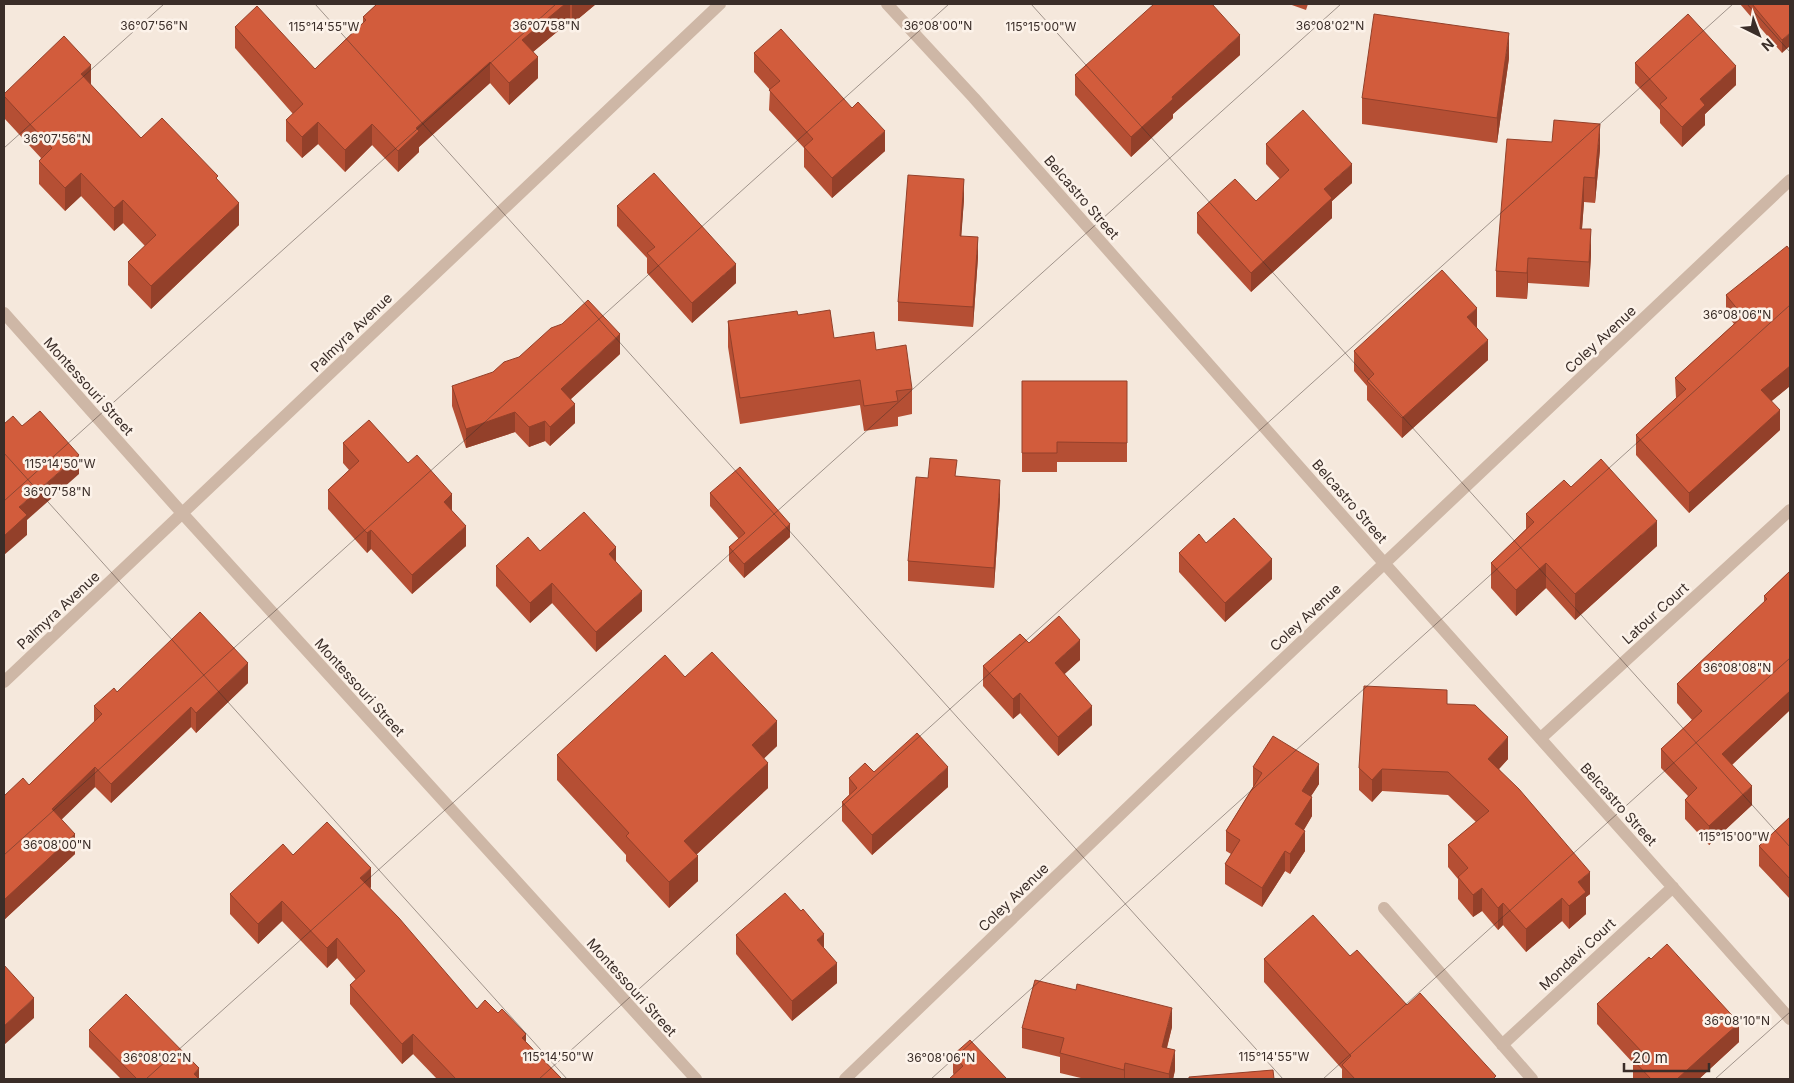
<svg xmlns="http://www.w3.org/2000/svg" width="1794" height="1083" viewBox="0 0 1794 1083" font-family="Inter,sans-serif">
  <rect width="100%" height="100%" fill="#f5e8dc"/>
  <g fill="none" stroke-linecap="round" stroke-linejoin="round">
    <path stroke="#ceb7a6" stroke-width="12" d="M 887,4 L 974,98 L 1384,563 L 1790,1019
      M 4,313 L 182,513 L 696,1079
      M 4,682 L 720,4
      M 1541,738 L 1790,510
      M 1384,908 L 1532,1079
      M 1502,1045 L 1673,887
      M 845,1079 L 1224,715 L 1790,180"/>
  </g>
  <path fill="#b54f34" d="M 377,4 L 596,4 L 572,24 L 570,21 L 533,52 L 538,78 L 509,105 L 490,83 L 419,147 L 419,152 L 398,172 L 372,145 L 345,172 L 318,144 L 302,158 L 286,141 L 286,120 L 293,114 L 235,48 L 235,27 L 315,69 L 363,23 L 363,17 Z
    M 1289,4 L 1308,4 L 1306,10 Z
    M 1740,4 L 1790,4 L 1782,53 Z
    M 754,53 L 885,151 L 832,198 L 804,167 L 804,148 L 769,110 L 770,90 L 754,72 Z
    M 1240,55 L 1173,114 L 1173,118 L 1131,157 L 1075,95 L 1075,75 Z
    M 1509,58 L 1497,143 L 1362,124 L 1362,98 Z
    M 1635,63 L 1736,85 L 1705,114 L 1705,125 L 1682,147 L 1660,123 L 1660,110 L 1635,83 Z
    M 91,85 L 141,138 L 218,181 L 239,225 L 151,309 L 128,285 L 128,262 L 145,246 L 123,223 L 114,231 L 81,196 L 65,211 L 39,184 L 39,161 L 41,158 L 4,118 L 4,94 Z
    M 1266,144 L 1352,183 L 1332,201 L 1332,218 L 1251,292 L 1197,233 L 1197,213 L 1256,201 L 1280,179 L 1266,164 Z
    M 1600,149 L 1595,203 L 1584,202 L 1582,229 L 1591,255 L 1589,287 L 1528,283 L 1527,299 L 1496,297 L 1496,271 Z
    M 964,199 L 961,236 L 978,257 L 973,327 L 898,321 L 898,302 Z
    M 617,206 L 736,283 L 692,323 L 647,273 L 647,258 L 617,226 Z
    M 1790,250 L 1790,386 L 1771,401 L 1780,430 L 1689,513 L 1636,455 L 1636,435 L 1676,398 L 1675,378 L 1734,324 L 1726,314 L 1726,295 Z
    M 798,315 L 834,338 L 876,350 L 912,389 L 912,414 L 898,417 L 898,426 L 864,431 L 860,405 L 740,424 L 728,347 L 728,321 Z
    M 1477,328 L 1488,360 L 1402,438 L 1367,400 L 1367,386 L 1354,371 L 1354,351 Z
    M 620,354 L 571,399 L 575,423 L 550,446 L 545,441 L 529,447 L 515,432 L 466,448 L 452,406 L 452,386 Z
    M 1022,381 L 1127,381 L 1127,462 L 1057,462 L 1057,472 L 1022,472 Z
    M 343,443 L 408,463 L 452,511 L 466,546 L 412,594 L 371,549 L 367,553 L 328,509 L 328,490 L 349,470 L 343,463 Z
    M 957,476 L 1000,499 L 994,588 L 908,581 L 908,561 L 928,478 Z
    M 1571,487 L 1657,546 L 1575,620 L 1546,588 L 1516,616 L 1491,588 L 1491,563 L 1526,529 L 1526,514 Z
    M 710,493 L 790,537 L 744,578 L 729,561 L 729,547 L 739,539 L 710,506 Z
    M 1206,543 L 1272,579 L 1225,622 L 1179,572 L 1179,553 Z
    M 616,562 L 642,611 L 596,652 L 552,603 L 530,623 L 496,586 L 496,566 Z
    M 1790,571 L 1790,710 L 1732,765 L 1752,805 L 1709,845 L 1685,819 L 1685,800 L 1688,796 L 1661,768 L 1661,749 L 1692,720 L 1677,703 L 1677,684 L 1764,602 L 1764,596 Z
    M 1029,643 L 1080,660 L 1064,674 L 1092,725 L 1058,756 L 1020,713 L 1013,719 L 983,686 L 983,666 Z
    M 685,677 L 777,746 L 764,758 L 768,788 L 696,855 L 698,881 L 669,908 L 626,861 L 626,855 L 557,780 L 557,755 Z
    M 248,683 L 196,733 L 191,727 L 111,803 L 95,787 L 61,819 L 75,854 L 5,919 L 4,917 L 4,796 L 29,785 L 94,722 L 94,706 L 117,692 Z
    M 1447,704 L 1508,759 L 1499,769 L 1590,894 L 1586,897 L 1586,914 L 1569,929 L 1562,921 L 1526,952 L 1503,925 L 1498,930 L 1482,911 L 1473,917 L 1458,899 L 1458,879 L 1448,867 L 1448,845 L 1476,822 L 1448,795 L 1382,791 L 1372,802 L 1359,790 L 1359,768 Z
    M 1253,767 L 1319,784 L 1311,796 L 1312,816 L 1304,830 L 1305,851 L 1290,874 L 1285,871 L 1262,907 L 1225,884 L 1225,864 L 1231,854 L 1226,851 L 1226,831 L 1253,787 Z
    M 874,772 L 948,787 L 872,855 L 842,821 L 842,802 L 849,795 L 849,778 Z
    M 1790,817 L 1790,899 L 1759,866 L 1759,846 Z
    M 293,855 L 371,887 L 370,889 L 477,1009 L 526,1042 L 562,1079 L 437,1079 L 413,1054 L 402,1064 L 350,1004 L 350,985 L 356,980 L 337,958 L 327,968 L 282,921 L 258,944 L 230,914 L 230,894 Z
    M 801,911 L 824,948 L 837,983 L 792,1021 L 736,954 L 736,935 Z
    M 1350,956 L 1407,1005 L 1496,1079 L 1342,1079 L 1342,1069 L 1264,982 L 1264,959 Z
    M 1651,959 L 1739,1042 L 1699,1079 L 1633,1079 L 1633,1063 L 1597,1024 L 1597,1004 Z
    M 1172,1027 L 1167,1048 L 1175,1070 L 1173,1079 L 1085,1079 L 1060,1073 L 1060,1057 L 1022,1048 L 1022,1028 Z
    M 89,1030 L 199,1079 L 121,1079 L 89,1047 Z
    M 953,1055 L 1006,1079 L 954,1075 L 953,1073 Z"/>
  <path fill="#93402a" d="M 565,4 L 570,4 L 570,21 L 522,61 L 522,40 Z
    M 572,4 L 596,4 L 572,24 Z
    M 1509,33 L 1509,58 L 1497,143 L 1497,118 Z
    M 1790,33 L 1790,46 L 1782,53 L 1782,40 Z
    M 1240,35 L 1240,55 L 1173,114 L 1173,118 L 1131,157 L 1131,137 L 1172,97 Z
    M 538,57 L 538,78 L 509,105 L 509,83 Z
    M 490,62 L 490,83 L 419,147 L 419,152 L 398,172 L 398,151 L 416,128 Z
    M 91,65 L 91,88 L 81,74 Z
    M 1736,66 L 1736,85 L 1705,114 L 1705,125 L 1682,147 L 1682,127 L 1700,99 Z
    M 318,122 L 318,144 L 302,158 L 302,137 Z
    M 372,124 L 372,145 L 345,172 L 345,150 Z
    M 1600,124 L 1600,149 L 1595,203 L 1595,178 Z
    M 885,131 L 885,151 L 832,198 L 832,178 Z
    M 1352,164 L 1352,183 L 1332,201 L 1332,218 L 1251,292 L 1251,273 L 1324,189 Z
    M 81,173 L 81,196 L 65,211 L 65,188 Z
    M 1584,177 L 1584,202 L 1580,254 L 1580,229 Z
    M 964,179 L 964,199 L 960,255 L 960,236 Z
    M 123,200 L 123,223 L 114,231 L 114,208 Z
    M 239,203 L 239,225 L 151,309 L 151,286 Z
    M 1591,229 L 1591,255 L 1589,287 L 1589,262 Z
    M 978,237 L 978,257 L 973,327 L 973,307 Z
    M 1528,258 L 1528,283 L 1527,299 L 1527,273 Z
    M 736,264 L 736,283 L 692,323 L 692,303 Z
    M 1477,308 L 1477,328 L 1467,337 L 1467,317 Z
    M 620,334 L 620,354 L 561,408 L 561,389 Z
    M 1488,340 L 1488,360 L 1402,438 L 1402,418 Z
    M 1790,366 L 1790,386 L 1761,410 L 1761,390 Z
    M 575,404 L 575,423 L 550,446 L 550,427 Z
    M 1780,410 L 1780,430 L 1689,513 L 1689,493 Z
    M 515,412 L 515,432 L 466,448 L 466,429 Z
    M 545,421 L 545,441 L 529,447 L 529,427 Z
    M 79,455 L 79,474 L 27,520 L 27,535 L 4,555 L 4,536 L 19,507 Z
    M 1000,480 L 1000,499 L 994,588 L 994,568 Z
    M 452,494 L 452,514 L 444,502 Z
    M 1657,521 L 1657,546 L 1575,620 L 1575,594 Z
    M 790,524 L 790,537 L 744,578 L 744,564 Z
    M 466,526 L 466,546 L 412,594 L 412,575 Z
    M 371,530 L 371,549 L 367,553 L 367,533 Z
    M 616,547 L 616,567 L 609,554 Z
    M 1272,559 L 1272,579 L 1225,622 L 1225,603 Z
    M 1546,563 L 1546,588 L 1516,616 L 1516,590 Z
    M 552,583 L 552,603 L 530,623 L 530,603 Z
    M 642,591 L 642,611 L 596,652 L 596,632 Z
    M 1080,640 L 1080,660 L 1055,683 L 1055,663 Z
    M 248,663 L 248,683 L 196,733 L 196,713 Z
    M 1790,674 L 1790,710 L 1722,774 L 1722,754 Z
    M 1020,693 L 1020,713 L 1013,719 L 1013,699 Z
    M 1092,706 L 1092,725 L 1058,756 L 1058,737 Z
    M 191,707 L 191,727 L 111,803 L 111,784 Z
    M 777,721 L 777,746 L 752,770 L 752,745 Z
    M 1508,737 L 1508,759 L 1488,781 L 1488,759 Z
    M 768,763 L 768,788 L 684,866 L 684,841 Z
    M 1319,764 L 1319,784 L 1302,810 L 1302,791 Z
    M 95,767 L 95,787 L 52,829 L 52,809 Z
    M 948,767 L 948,787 L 872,855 L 872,835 Z
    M 1382,769 L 1382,791 L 1372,802 L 1372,780 Z
    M 1752,786 L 1752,805 L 1709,845 L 1709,826 Z
    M 1312,797 L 1312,816 L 1295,844 L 1295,824 Z
    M 1305,831 L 1305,851 L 1290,874 L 1290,854 Z
    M 75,834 L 75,854 L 5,919 L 5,899 Z
    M 1285,851 L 1285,871 L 1262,907 L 1262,888 Z
    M 698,856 L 698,881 L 669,908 L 669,882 Z
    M 371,868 L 371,887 L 360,898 L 360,878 Z
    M 1590,872 L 1590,894 L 1586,897 L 1586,914 L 1569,929 L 1569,906 L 1578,882 Z
    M 1482,888 L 1482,911 L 1473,917 L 1473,895 Z
    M 1562,898 L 1562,921 L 1526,952 L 1526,929 Z
    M 282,901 L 282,921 L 258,944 L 258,924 Z
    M 1503,903 L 1503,925 L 1498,930 L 1498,908 Z
    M 824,934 L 824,953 L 817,940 Z
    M 337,938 L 337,958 L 327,968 L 327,948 Z
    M 837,963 L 837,983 L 792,1021 L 792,1001 Z
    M 34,998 L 34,1018 L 4,1045 L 4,1026 Z
    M 1172,1008 L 1172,1027 L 1162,1066 L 1162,1047 Z
    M 1739,1023 L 1739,1042 L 1699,1079 L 1677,1079 Z
    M 413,1034 L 413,1054 L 402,1064 L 402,1044 Z
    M 526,1034 L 526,1054 L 522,1038 Z
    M 1175,1050 L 1175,1070 L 1173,1079 L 1169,1079 L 1169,1074 Z
    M 1125,1063 L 1125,1079 L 1124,1079 L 1124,1070 Z
    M 199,1068 L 199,1079 L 194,1079 L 194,1074 Z"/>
  <path fill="#d25c3c" stroke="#93402a" d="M 377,4 L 565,4 L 522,40 L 538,57 L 509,83 L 490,62 L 416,128 L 419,131 L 398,151 L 372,124 L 345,150 L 318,122 L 302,137 L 286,120 L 303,104 L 235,27 L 257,6 L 315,69 L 366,20 L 363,17 Z
    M 1154,4 L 1212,4 L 1240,35 L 1172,97 L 1173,99 L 1131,137 L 1075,75 Z
    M 1752,4 L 1790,4 L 1790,33 L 1782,40 Z
    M 1374,14 L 1509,33 L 1497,118 L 1362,98 Z
    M 1688,14 L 1736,66 L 1700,99 L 1705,105 L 1682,127 L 1660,104 L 1667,98 L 1635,63 Z
    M 781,29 L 852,108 L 858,102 L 885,131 L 832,178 L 804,147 L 813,139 L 769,90 L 780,81 L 754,53 Z
    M 64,36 L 91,65 L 81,74 L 141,138 L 162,118 L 218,176 L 216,178 L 239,203 L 151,286 L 128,262 L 156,235 L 123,200 L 114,208 L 81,173 L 65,188 L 39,161 L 52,148 L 4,96 L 4,94 Z
    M 1303,110 L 1352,164 L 1324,189 L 1332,198 L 1251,273 L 1197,213 L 1235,179 L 1256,201 L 1289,170 L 1266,144 Z
    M 1554,120 L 1600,124 L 1595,178 L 1584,177 L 1580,229 L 1591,229 L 1589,262 L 1528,258 L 1527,273 L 1496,271 L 1507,139 L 1552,142 Z
    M 654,173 L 736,264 L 692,303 L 647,253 L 655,247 L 617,206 Z
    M 908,175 L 964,179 L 960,236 L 978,237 L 973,307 L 898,302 Z
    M 1787,246 L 1790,250 L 1790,366 L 1761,390 L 1780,410 L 1689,493 L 1636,435 L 1686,389 L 1675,378 L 1743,316 L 1726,295 Z
    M 1442,270 L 1477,308 L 1467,317 L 1488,340 L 1402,418 L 1367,381 L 1374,374 L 1354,351 Z
    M 588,300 L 620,334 L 561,389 L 575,404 L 550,427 L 545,421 L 529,427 L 515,412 L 466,429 L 452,386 L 493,372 L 504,362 L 519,357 L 551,328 L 562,324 Z
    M 830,310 L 834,338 L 874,332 L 876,350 L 906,345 L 912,389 L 896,391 L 898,401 L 864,406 L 860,380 L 740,398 L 728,321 L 797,311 L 798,315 Z
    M 1022,381 L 1127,381 L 1127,443 L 1057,442 L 1057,453 L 1022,453 Z
    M 40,411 L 79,455 L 19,507 L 27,515 L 4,536 L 4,424 L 13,416 L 22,426 Z
    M 369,420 L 408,463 L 417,455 L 452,494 L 444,502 L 466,526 L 412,575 L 371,530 L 367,533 L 328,490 L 359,461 L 343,443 Z
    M 930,458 L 957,460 L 955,476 L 1000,480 L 994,568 L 908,561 L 916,477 L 928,478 Z
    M 1601,459 L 1657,521 L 1575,594 L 1546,563 L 1516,590 L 1491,563 L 1534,522 L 1526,514 L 1564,480 L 1571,487 Z
    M 740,467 L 790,524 L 744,564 L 729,547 L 745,533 L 710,493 Z
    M 584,512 L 616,547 L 609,554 L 642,591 L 596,632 L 552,583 L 530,603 L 496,566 L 528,537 L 540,551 Z
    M 1234,518 L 1272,559 L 1225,603 L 1179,553 L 1199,534 L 1206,543 Z
    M 1790,571 L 1790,674 L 1789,675 L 1790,676 L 1790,691 L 1722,754 L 1752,786 L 1709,826 L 1685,800 L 1697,788 L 1661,749 L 1702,711 L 1677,684 L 1767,599 L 1764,596 Z
    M 200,612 L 248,663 L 196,713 L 191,707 L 111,784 L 95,767 L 52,809 L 75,834 L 5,899 L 4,898 L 4,796 L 23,778 L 29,785 L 102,714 L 94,706 L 114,688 L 117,692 Z
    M 1059,616 L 1080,640 L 1055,663 L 1092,706 L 1058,737 L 1020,693 L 1013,699 L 983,666 L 1020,634 L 1029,643 Z
    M 712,652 L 777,721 L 752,745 L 768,763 L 684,841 L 698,856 L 669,882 L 626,836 L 629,833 L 557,755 L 665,655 L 685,677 Z
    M 1364,686 L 1447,690 L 1447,704 L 1475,705 L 1508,737 L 1488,759 L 1519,789 L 1590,872 L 1578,882 L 1586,892 L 1569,906 L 1562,898 L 1526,929 L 1503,903 L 1498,908 L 1482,888 L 1473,895 L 1458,877 L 1468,868 L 1448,845 L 1489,811 L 1448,772 L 1382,769 L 1372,780 L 1359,768 Z
    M 917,733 L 948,767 L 872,835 L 842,802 L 857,788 L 849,778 L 865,763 L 874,772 Z
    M 1273,736 L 1319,764 L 1302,791 L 1312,797 L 1295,824 L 1305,831 L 1290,854 L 1285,851 L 1262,888 L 1225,864 L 1240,840 L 1226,831 L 1262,773 L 1253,767 Z
    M 1790,817 L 1790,879 L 1759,846 Z
    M 327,822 L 371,868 L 360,878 L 399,918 L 477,1009 L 485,1000 L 498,1013 L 502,1009 L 526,1034 L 522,1038 L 562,1079 L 456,1079 L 413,1034 L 402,1044 L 350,985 L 365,971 L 337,938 L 327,948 L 282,901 L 258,924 L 230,894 L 283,844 L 293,855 Z
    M 785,893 L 801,911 L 803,909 L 824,934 L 817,940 L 837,963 L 792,1001 L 736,935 Z
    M 1313,915 L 1350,956 L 1357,950 L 1407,1005 L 1420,993 L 1496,1076 L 1493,1079 L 1355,1079 L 1342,1065 L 1351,1056 L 1264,959 Z
    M 1667,944 L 1739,1023 L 1677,1079 L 1651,1079 L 1633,1060 L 1642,1052 L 1597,1004 L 1649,957 L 1651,959 Z
    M 4,965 L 34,998 L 4,1026 Z
    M 1035,980 L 1076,990 L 1077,984 L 1172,1008 L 1162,1047 L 1175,1050 L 1169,1074 L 1125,1063 L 1124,1070 L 1060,1053 L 1064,1038 L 1022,1028 Z
    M 126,994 L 199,1068 L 194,1074 L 199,1079 L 137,1079 L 89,1030 Z
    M 970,1040 L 1006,1078 L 1004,1079 L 949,1079 L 963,1066 L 953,1055 Z
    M 1273,1070 L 1274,1079 L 1189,1079 L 1189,1077 Z"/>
  <path fill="none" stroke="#3a2d28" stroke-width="1" stroke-opacity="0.45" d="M 315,4 L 1283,1079M 1031,4 L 1790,847M 1747,4 L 1790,52M 4,148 L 164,4M 4,453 L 567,1079M 4,501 L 556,4M 4,855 L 949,4M 146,1079 L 1341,4M 539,1079 L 1733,4M 931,1079 L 1790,305M 1323,1079 L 1790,658M 1715,1079 L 1790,1012"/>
  <g text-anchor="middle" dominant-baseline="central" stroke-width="5" stroke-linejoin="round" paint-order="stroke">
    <g font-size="14" fill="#3a2d28" stroke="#fcf2e9">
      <text transform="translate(1082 197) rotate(49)">Belcastro Street</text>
      <text transform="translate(351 332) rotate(-44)">Palmyra Avenue</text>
      <text transform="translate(1600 339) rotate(-43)">Coley Avenue</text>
      <text transform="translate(89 386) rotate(48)">Montessouri Street</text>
      <text transform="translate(1350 501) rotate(49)">Belcastro Street</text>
      <text transform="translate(58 610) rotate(-43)">Palmyra Avenue</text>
      <text transform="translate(1655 613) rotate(-42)">Latour Court</text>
      <text transform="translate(1305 617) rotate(-43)">Coley Avenue</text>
      <text transform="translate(360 687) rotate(48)">Montessouri Street</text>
      <text transform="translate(1619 804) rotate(48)">Belcastro Street</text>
      <text transform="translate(1013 897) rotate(-44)">Coley Avenue</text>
      <text transform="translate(1577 954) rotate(-43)">Mondavi Court</text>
      <text transform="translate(632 987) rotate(48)">Montessouri Street</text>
    </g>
  </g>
  <g font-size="12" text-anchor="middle" fill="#3a2d28" stroke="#fcf2e9" stroke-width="5" stroke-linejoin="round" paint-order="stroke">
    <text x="154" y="30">36°07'56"N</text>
    <text x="546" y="30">36°07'58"N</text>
    <text x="938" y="30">36°08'00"N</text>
    <text x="1330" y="30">36°08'02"N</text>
    <text x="324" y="31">115°14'55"W</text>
    <text x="1041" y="31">115°15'00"W</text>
    <text x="57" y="143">36°07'56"N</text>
    <text x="1737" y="319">36°08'06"N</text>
    <text x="60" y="468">115°14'50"W</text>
    <text x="57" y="496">36°07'58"N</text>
    <text x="1737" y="672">36°08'08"N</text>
    <text x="1734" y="841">115°15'00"W</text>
    <text x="57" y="849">36°08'00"N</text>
    <text x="1737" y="1025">36°08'10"N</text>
    <text x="558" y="1061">115°14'50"W</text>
    <text x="1274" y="1061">115°14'55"W</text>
    <text x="157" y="1062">36°08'02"N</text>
    <text x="941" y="1062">36°08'06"N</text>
  </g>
  <rect width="1794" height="1083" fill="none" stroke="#3a2d28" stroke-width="10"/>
  <g transform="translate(1759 35) rotate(138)" stroke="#fcf2e9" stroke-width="4" paint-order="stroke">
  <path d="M0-4L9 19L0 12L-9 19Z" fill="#3a2d28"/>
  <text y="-8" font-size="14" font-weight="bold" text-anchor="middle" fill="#3a2d28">N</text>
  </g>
  <path d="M1624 1063v8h85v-8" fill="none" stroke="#3a2d28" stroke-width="2.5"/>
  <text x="1632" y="1063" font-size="15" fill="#3a2d28" stroke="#fcf2e9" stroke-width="4" paint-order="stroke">20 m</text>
</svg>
